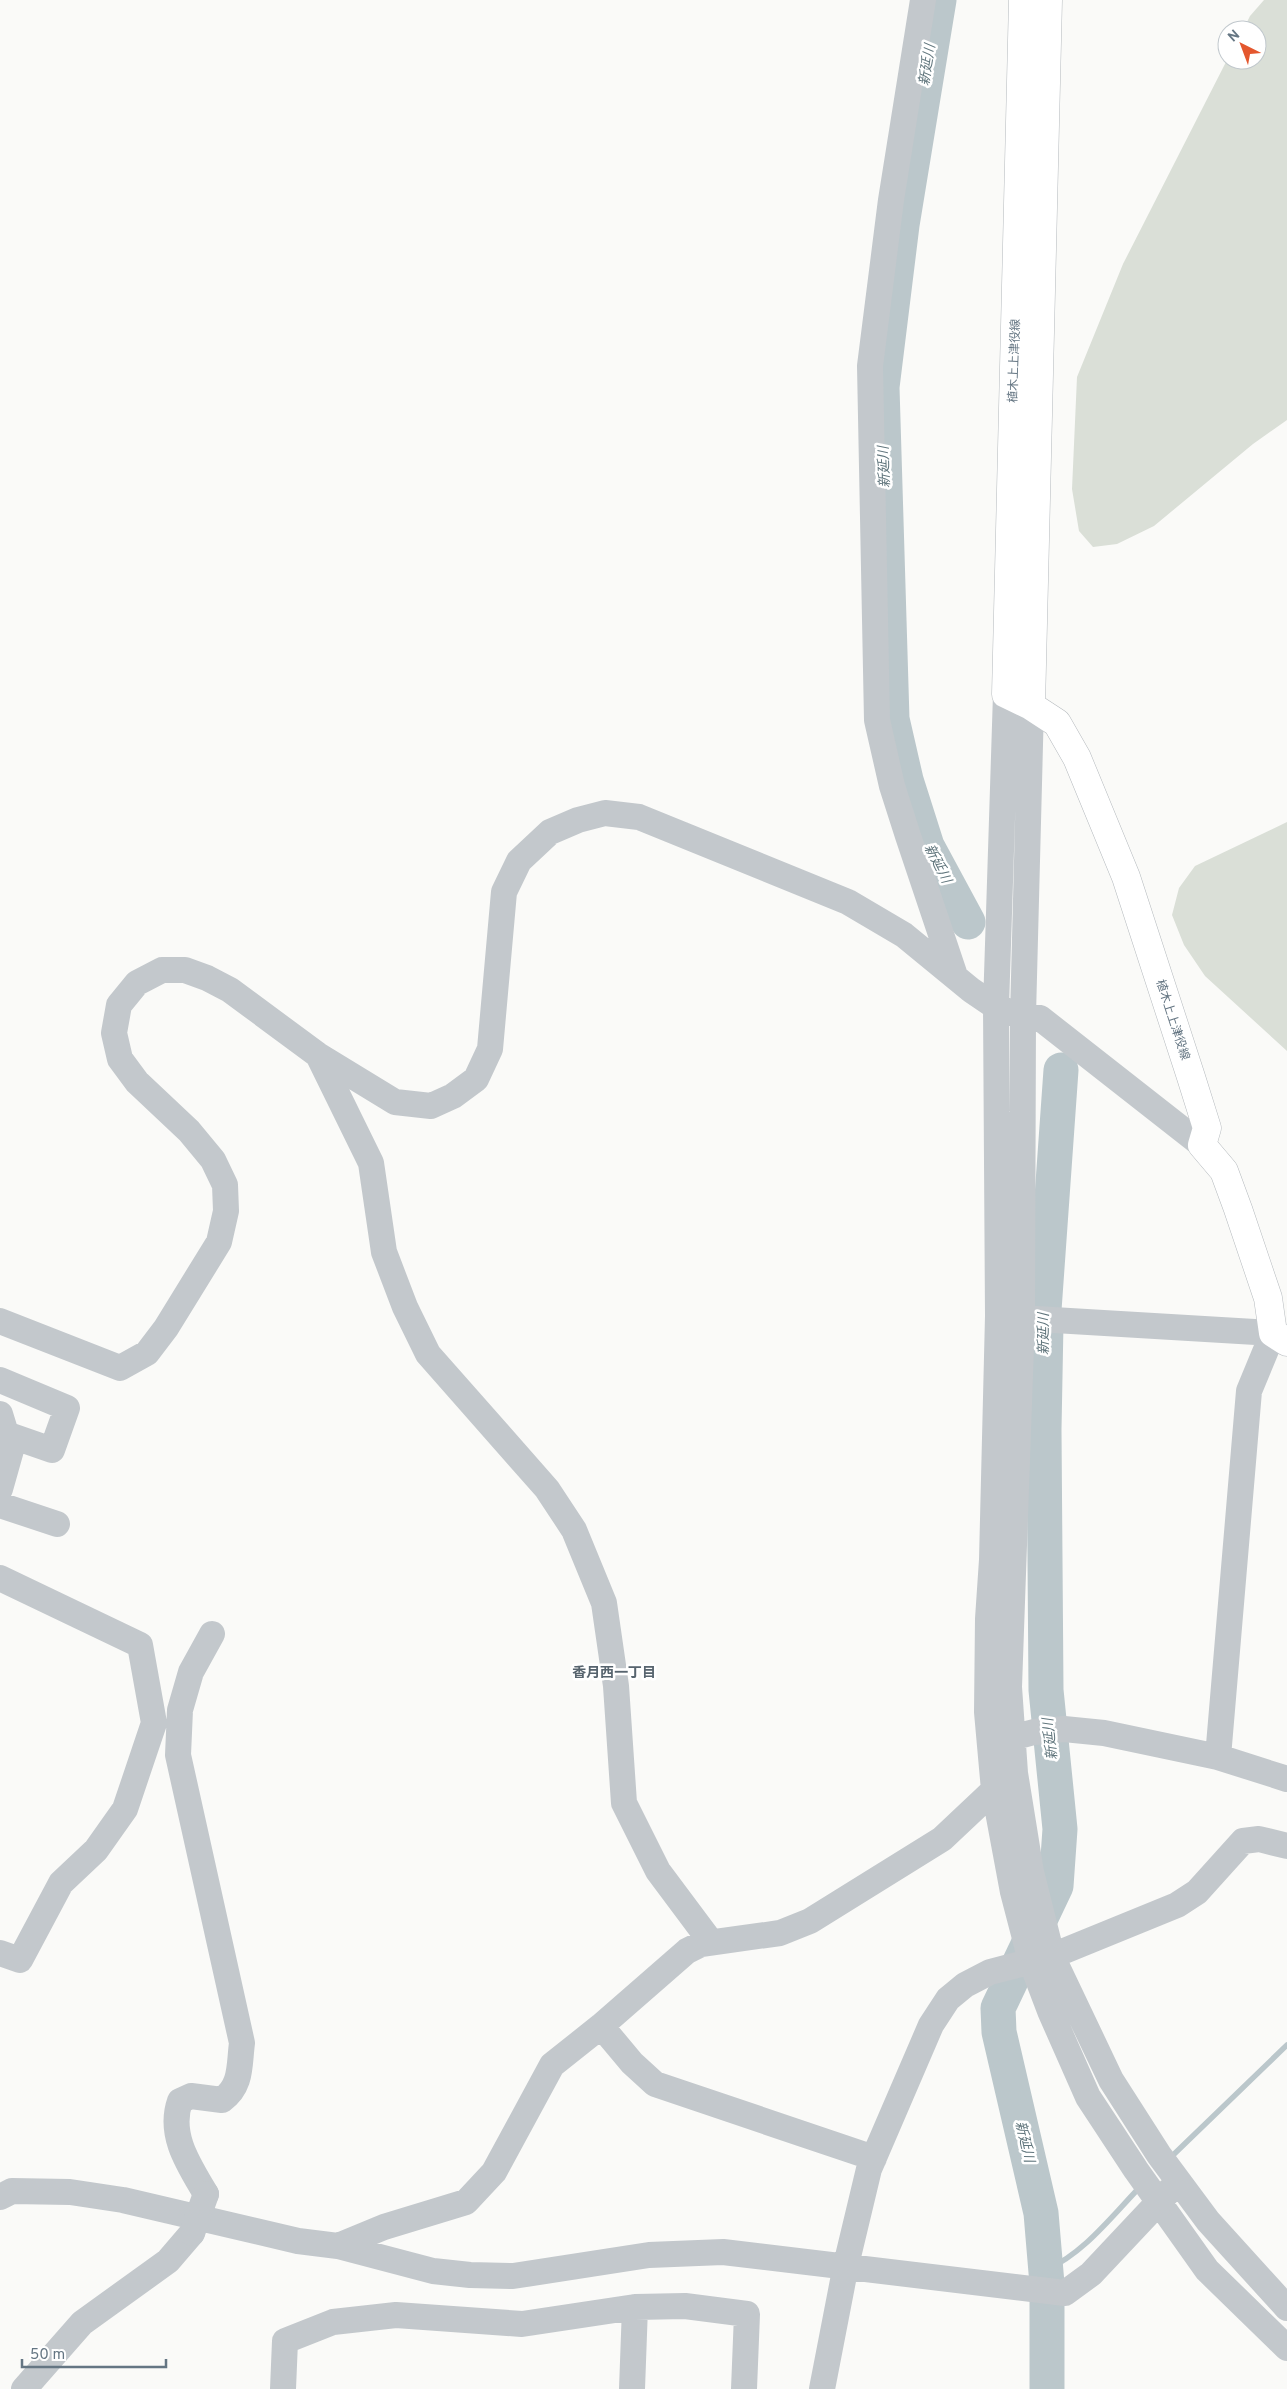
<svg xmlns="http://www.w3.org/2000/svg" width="1287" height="2389" viewBox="0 0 1287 2389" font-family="Overpass,'Noto Sans JP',sans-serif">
  <rect width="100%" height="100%" fill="#fafaf8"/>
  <path fill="#dadfd7" d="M 1264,0 L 1287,0 L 1287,420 L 1253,444 L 1154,526 L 1117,544 L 1093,547 L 1079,531 L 1072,489 L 1077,377 L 1123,264 L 1227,60 L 1257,60 L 1257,30 L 1243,30 L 1250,16 Z
    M 1287,822 L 1287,1051 L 1205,976 L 1184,945 L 1172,915 L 1179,888 L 1195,866 Z"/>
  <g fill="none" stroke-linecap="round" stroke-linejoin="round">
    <path stroke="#bbc7cb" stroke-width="5.5" d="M 1170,2158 L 1287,2045
      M 1046,2270 C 1084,2253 1111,2217 1140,2187"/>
    <path stroke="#bbc7cb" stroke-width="35" d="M 939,0 L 902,225 L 882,387 L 892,719 L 906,780 L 927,846 L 968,922
      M 1047,2389 L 1047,2284 L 1041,2213 L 999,2032 L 998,2008 L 1056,1886 L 1060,1829 L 1046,1690 L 1044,1429 L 1046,1323 L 1044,1310 L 1061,1070"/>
    <g stroke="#b5babe" stroke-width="29">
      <path id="major" d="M 1023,0 L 1006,694 L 1031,706 L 1057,723 L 1077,758 L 1126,877 L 1191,1077 L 1207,1128 L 1202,1145 L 1224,1171 L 1238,1209 L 1268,1298 L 1273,1333 L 1287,1342
        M 1031,706 L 1048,0"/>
    </g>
    <path stroke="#c3c8cc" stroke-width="26" d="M 923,0 L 891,200 L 870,366 L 877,720 L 892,786 L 908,836 L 955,976
      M 1006,694 L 996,1007 L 998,1316 L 992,1560 L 988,1619 L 987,1712 L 994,1790 L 1013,1892 L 1031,1961 L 1050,2011 L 1088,2097 L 1136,2170 L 1207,2270 L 1287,2348
      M 1031,706 L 1023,1016 L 1022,1318 L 1009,1687 L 1015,1773 L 1031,1872 L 1052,1956 L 1111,2080 L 1159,2155 L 1208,2221 L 1287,2308
      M 318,1055 L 371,1163 L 384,1252 L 405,1307 L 428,1354 L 547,1489 L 574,1530 L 604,1603 L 616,1686 L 624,1803 L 658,1871 L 711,1942
      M 1004,1317 L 1273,1333 L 1249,1391 L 1218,1757
      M 0,1321 L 120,1368 L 147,1353 L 166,1328 L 219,1242 L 226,1211 L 225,1185 L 213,1160 L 189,1131 L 137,1082 L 120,1059 L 114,1033 L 119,1005 L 137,983 L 162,970 L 185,970 L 207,978 L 230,990 L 318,1055 L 395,1102 L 431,1106 L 453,1096 L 476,1079 L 490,1049 L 504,892 L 519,861 L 550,832 L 578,820 L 605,813 L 639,817 L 848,902 L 904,935 L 971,990 L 996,1007 L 1023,1016 L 1040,1018 L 1202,1145
      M 0,1380 L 67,1408 L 52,1450 L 6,1434
      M 0,1414 L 11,1450 L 0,1489
      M 0,1505 L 57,1524
      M 0,1578 L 140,1645 L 154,1723 L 125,1809 L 96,1850 L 61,1883 L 20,1960 L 0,1953
      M 996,1742 L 1034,1732 L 1064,1729 L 1104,1733 L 1218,1757 L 1287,1779
      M 601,2026 L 632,2063 L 655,2084 L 874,2158
      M 206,2194 C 189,2165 168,2135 180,2101 L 191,2096 L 222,2100 C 242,2086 239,2065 242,2043 L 178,1755 L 180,1710 L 191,1672 L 212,1634
      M 0,2197 L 12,2191 L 70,2192 L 123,2200 L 298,2241 L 338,2246 L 433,2271 L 470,2275 L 513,2276 L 649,2255 L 723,2252 L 1065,2293 L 1091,2274 L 1170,2190
      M 338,2246 L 384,2227 L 466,2202 L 494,2172 L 552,2065 L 601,2026 L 687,1951 L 701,1944 L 780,1933 L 810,1921 L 942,1839 L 994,1790
      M 24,2389 L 82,2323 L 168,2261 L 192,2233
      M 283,2389 L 285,2341 L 333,2322 L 396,2315 L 522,2324 L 635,2307 L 685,2306 L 747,2314 L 744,2389
      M 632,2389 L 635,2307
      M 822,2389 L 846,2265 L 869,2169 L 931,2025 L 948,1999 L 965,1985 L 990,1972 L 1052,1956 L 1177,1905 L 1197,1892 L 1243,1841 L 1259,1839 L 1287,1846"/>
    <use href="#major" stroke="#fff" stroke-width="28"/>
    <path stroke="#c3c8cc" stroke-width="26" d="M 192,2233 L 206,2194"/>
  </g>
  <g text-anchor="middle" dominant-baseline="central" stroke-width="5" stroke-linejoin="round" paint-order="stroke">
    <g font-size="12" fill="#657683" stroke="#fff">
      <text transform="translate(1015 361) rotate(-88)">植木上上津役線</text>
      <text transform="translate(1172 1020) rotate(72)">植木上上津役線</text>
    </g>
    <g font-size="14" font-style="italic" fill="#60757c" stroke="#fff">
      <text transform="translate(928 65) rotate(-81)">新延川</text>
      <text transform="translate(885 467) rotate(-92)">新延川</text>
      <text transform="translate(937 864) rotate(63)">新延川</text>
      <text transform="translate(1044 1334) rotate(-90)">新延川</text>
      <text transform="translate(1051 1739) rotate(-96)">新延川</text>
      <text transform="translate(1024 2142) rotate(77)">新延川</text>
    </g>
    <g font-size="14" font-weight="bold" fill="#57646e" stroke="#fff">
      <text x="614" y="1673">香月西一丁目</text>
    </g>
  </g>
  <g transform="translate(1242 45) rotate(318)"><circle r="24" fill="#ffffff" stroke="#c1c8cd"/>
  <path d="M0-4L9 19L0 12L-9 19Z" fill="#e4572e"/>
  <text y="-8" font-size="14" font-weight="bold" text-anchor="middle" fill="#657683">N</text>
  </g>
  <path d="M22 2359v8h144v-8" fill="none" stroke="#657683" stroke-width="2.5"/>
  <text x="30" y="2359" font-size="15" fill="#657683" stroke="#ffffff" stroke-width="4" paint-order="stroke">50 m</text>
</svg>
